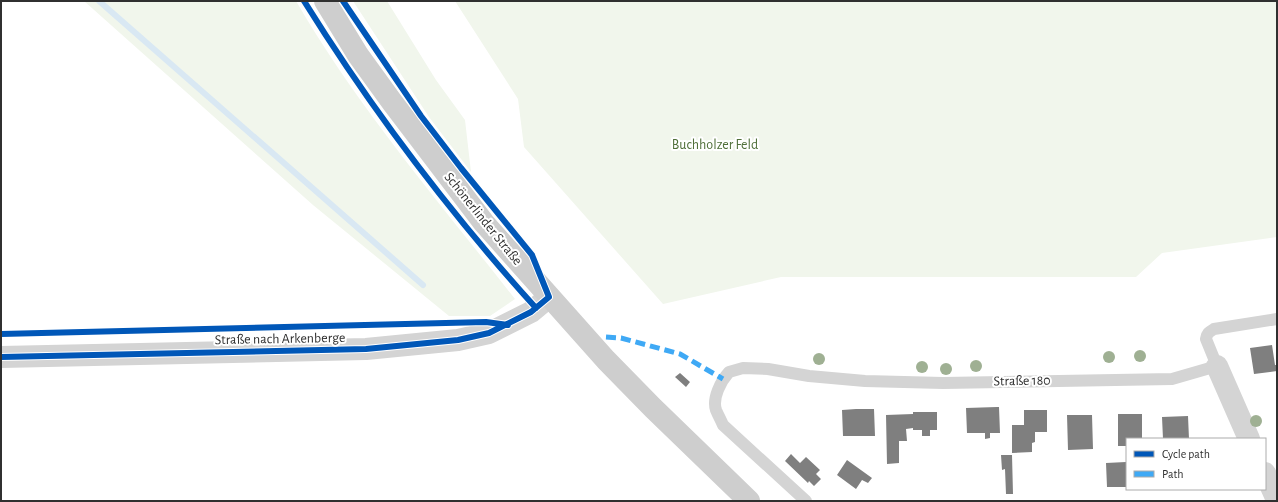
<svg xmlns="http://www.w3.org/2000/svg" width="1278" height="502" viewBox="0 0 1278 502" font-family="'Alegreya Sans',sans-serif">
  <rect width="100%" height="100%" fill="#fff"/>
  <path fill="#f1f6ec" d="M 84,1 L 296,1 C 358,108 439,202 515,299 L 490,316 L 449,316 L 313,205 Z
    M 353,1 L 387,1 L 436,80 L 465,120 L 471,172 L 429,117 Z
    M 455,1 L 1277,1 L 1277,237 L 1162,253 L 1136,277 L 781,277 L 663,304 L 524,147 L 518,99 Z"/>
  <g fill="none" stroke-linecap="round" stroke-linejoin="round">
    <path stroke="#d9e8f3" stroke-width="6" d="M 99,1 L 423,285"/>
  </g>
  <path fill="#7f7f7f" d="M 1272,345 L 1275,365 L 1277,365 L 1277,371 L 1254,374 L 1250,348 Z
    M 680,373 L 690,382 L 686,387 L 675,377 Z
    M 997,407 L 999,407 L 1000,433 L 990,433 L 990,438 L 985,439 L 985,433 L 967,433 L 966,408 Z
    M 856,409 L 874,409 L 875,436 L 843,436 L 842,410 Z
    M 1024,410 L 1047,410 L 1047,432 L 1035,432 L 1035,442 L 1032,443 L 1032,452 L 1012,453 L 1012,425 L 1024,425 Z
    M 913,412 L 937,412 L 937,430 L 930,430 L 930,436 L 922,436 L 922,430 L 913,430 L 913,428 L 906,429 L 907,441 L 899,441 L 899,463 L 887,464 L 886,415 L 913,414 Z
    M 1118,414 L 1142,414 L 1142,439 L 1127,439 L 1127,446 L 1118,446 Z
    M 1067,415 L 1092,415 L 1093,449 L 1068,450 Z
    M 1188,416 L 1189,439 L 1163,439 L 1162,417 Z
    M 791,454 L 800,463 L 806,457 L 820,470 L 816,474 L 821,479 L 814,486 L 809,481 L 808,483 L 785,461 Z
    M 1001,455 L 1012,455 L 1013,494 L 1006,494 L 1005,469 L 1002,470 Z
    M 847,460 L 872,478 L 868,483 L 862,480 L 856,489 L 837,475 Z
    M 1126,462 L 1127,487 L 1107,487 L 1106,463 Z"/>
  <g fill="none" stroke-linecap="round" stroke-linejoin="round">
    <path stroke="#d4d4d4" stroke-width="12" d="M 806,501 L 723,425 C 721,420 718,415 716,410 C 712,398 721,381 729,372 L 743,368 L 768,369 L 809,376 L 865,381 L 943,383 L 1172,379 L 1217,366 L 1206,339 C 1207,333 1209,332 1214,329 L 1277,319"/>
    <path stroke="#d4d4d4" stroke-width="22" d="M 1,357 L 366,349 L 458,340 L 489,333 L 531,312 L 549,297
      M 1217,366 L 1249,439
      M 1265,473 L 1277,500"/>
    <path stroke="#cecece" stroke-width="22" d="M 325,1 L 358,55 L 392,102 L 484,223 L 606,360 L 653,408 L 749,501"/>
    <path stroke="#3fa9f5" stroke-width="5" stroke-dasharray="10 5" stroke-linecap="butt" d="M 606,337 L 621,338 L 680,354 L 723,379"/>
    <g stroke="#fff" stroke-width="8">
      <path id="cycleway" d="M 304,1 C 372,110 450,213 536,308
        M 1,334 L 486,322 L 508,325
        M 1,357 L 366,349 L 458,340 L 489,333 L 531,312 L 549,297 L 532,255 L 461,168 L 421,116 L 343,1"/>
    </g>
    <use href="#cycleway" stroke="#0057b8" stroke-width="6"/>
  </g>
  <g fill="#9fb093">
    <circle cx="1140" cy="356" r="6"/>
    <circle cx="1109" cy="357" r="6"/>
    <circle cx="819" cy="359" r="6"/>
    <circle cx="976" cy="366" r="6"/>
    <circle cx="922" cy="367" r="6"/>
    <circle cx="946" cy="369" r="6"/>
    <circle cx="1256" cy="421" r="6"/>
  </g>
  <g text-anchor="middle" dominant-baseline="central" stroke-width="4" stroke-linejoin="round" paint-order="stroke">
    <g font-size="14" fill="#506f3a" stroke="#fff">
      <text x="715" y="145">Buchholzer Feld</text>
    </g>
    <g font-size="14" fill="#303030" stroke="#fff">
      <text transform="translate(483 219) rotate(51)">Schönerlinder Straße</text>
      <text transform="translate(280 339) rotate(-1)">Straße nach Arkenberge</text>
      <text transform="translate(1022 381) rotate(-1)">Straße 180</text>
    </g>
  </g>
  <rect width="1278" height="502" fill="none" stroke="#303030" stroke-width="4"/>
  <rect x="1126" y="438" width="140" height="52" fill="#ffffff" stroke="#acacac"/>
  <rect x="1134" y="451" width="20" height="6" fill="#0057b8" stroke="#acacac"/>
  <text x="1162" y="458" font-size="12" fill="#303030">Cycle path</text>
  <rect x="1134" y="471" width="20" height="6" fill="#3fa9f5" stroke="#acacac"/>
  <text x="1162" y="478" font-size="12" fill="#303030">Path</text>
</svg>
